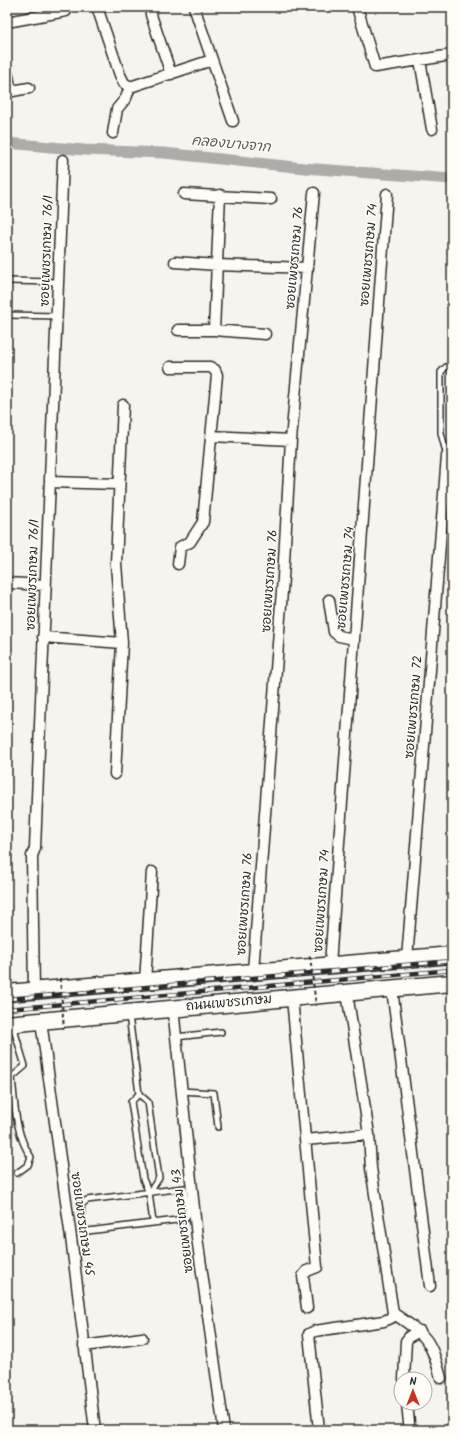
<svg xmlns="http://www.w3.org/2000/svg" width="459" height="1437" viewBox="0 0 459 1437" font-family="Kalam,'Playpen Sans Thai',sans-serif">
  <rect width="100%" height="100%" fill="#f5f4ef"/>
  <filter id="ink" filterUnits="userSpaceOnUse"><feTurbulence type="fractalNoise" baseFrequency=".025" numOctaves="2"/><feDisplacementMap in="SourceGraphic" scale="8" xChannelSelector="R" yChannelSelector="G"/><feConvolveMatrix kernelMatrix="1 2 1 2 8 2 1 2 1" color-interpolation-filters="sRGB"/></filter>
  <g filter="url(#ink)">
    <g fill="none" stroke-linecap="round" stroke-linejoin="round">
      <path stroke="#adaca9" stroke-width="11" d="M 7,143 L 84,150 L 164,153 L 304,168 L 452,179"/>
      <g stroke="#2b2b2b" stroke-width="8">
        <path id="lane" d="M 7,281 L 58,282
          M 7,315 L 58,316
          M 447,456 L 441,433 L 441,372 L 446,367 L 452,366
          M 129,1015 L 139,1094
          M 13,1026 L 25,1066 L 12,1077 C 15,1105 15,1134 31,1157 L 28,1165 L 17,1173
          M 176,1037 L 221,1032
          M 451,1066 L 452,1066
          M 181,1091 L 214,1093 L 218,1127
          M 139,1094 L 148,1102 L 159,1178 L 149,1193 L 143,1179 L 131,1102 Z
          M 184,1188 L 188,1214 L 185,1219 L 88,1231 L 83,1228 L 81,1205 L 87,1200 Z
          M 149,1193 L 153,1222"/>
      </g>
      <g stroke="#2b2b2b" stroke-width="13">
        <path id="street" d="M 97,7 L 120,75 L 124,83 L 130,87 L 212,60
          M 151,7 L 151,15 L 171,74
          M 194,7 L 233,121
          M 357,7 L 375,67 L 452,55
          M 7,22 L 66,11
          M 420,60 L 432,129
          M 7,72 L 11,91
          M 7,92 L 29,88
          M 113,133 L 117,109 L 126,98 L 130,87
          M 184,194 L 271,199
          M 175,262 L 217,265 L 308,268
          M 178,330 L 214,330 L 265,334
          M 214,330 L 220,195
          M 170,367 L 210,367 L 215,370 L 217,375 L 203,522 L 190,542 L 180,547 L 178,564
          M 211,436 L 291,440
          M 50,482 L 118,484
          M 7,583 L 45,585
          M 329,600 L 334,632 L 339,636 L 354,639
          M 43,637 L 122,643
          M 115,774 L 122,643 L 116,564 L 123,405
          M 407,959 L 447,456
          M 330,964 L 387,194
          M 253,971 L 283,578 L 291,440 L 314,193
          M 145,982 L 152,872
          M 392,989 L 430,1286
          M 34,991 L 32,856 L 35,848 L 63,160
          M 292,998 L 317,1267 L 307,1271 L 303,1276 L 307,1308
          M 173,1008 L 197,1237 L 224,1430
          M 41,1021 L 72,1245 L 95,1430
          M 305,1140 L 369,1134
          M 393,1313 C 427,1336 430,1338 441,1378
          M 84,1346 L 142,1338
          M 404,1379 L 406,1341 L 410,1336 L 420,1331
          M 407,1403 L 409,1423
          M 319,1430 L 309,1334 L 315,1331 L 384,1321 L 391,1318 L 393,1313 L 371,1168 L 369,1134 L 347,993"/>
      </g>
      <g stroke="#2b2b2b" stroke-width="19">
        <path id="primary" d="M 7,993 L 452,955
          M 7,1024 L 452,983"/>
      </g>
      <use href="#lane" stroke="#fdfcf7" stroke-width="5"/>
      <use href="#street" stroke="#fdfcf7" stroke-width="10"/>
      <use href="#primary" stroke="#fdfcf7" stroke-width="16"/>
      <g stroke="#2b2b2b" stroke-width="4.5">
        <path id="rail" d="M 7,999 L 452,961
          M 7,1009 L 452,970"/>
      </g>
      <use href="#rail" stroke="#fdfcf7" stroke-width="3" stroke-dasharray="9" stroke-linecap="butt"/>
      <path stroke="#2b2b2b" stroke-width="2" stroke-dasharray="4 3" stroke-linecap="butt" d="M 310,956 L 316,1006
        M 60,978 L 64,1029"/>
    </g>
  </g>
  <g text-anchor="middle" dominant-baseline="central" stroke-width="3" stroke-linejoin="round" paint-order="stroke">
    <g font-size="13" fill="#2b2b2b" stroke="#fdfcf7">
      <text transform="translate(47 251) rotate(-88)">ซอยเพชรเกษม 76/1</text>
      <text transform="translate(369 255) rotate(-85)">ซอยเพชรเกษม 74</text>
      <text transform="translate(295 258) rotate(-85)">ซอยเพชรเกษม 76</text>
      <text transform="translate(33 575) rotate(-88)">ซอยเพชรเกษม 76/1</text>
      <text transform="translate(346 578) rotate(-85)">ซอยเพชรเกษม 74</text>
      <text transform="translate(270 581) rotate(-86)">ซอยเพชรเกษม 76</text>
      <text transform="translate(414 707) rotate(-85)">ซอยเพชรเกษม 72</text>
      <text transform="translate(322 901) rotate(-86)">ซอยเพชรเกษม 74</text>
      <text transform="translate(245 904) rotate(-86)">ซอยเพชรเกษม 76</text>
      <text transform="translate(229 1003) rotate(-5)">ถนนเพชรเกษม</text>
      <text transform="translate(183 1221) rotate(-97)">ซอยเพชรเกษม 43</text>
      <text transform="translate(82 1224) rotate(82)">ซอยเพชรเกษม 45</text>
    </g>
    <g font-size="14" font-style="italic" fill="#585857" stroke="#fdfcf7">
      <text transform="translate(231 144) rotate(5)">คลองบางจาก</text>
    </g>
  </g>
  <rect width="459" height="1437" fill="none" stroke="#fdfcf7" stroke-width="24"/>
  <rect x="12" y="12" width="435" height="1413" fill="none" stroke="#2b2b2b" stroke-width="1.5" filter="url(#ink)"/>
  <g transform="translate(413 1391)"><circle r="19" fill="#fdfcf7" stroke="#a9a8a5"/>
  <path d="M0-3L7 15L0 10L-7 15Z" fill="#c8321e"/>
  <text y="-6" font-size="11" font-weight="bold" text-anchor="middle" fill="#2b2b2b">N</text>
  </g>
</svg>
